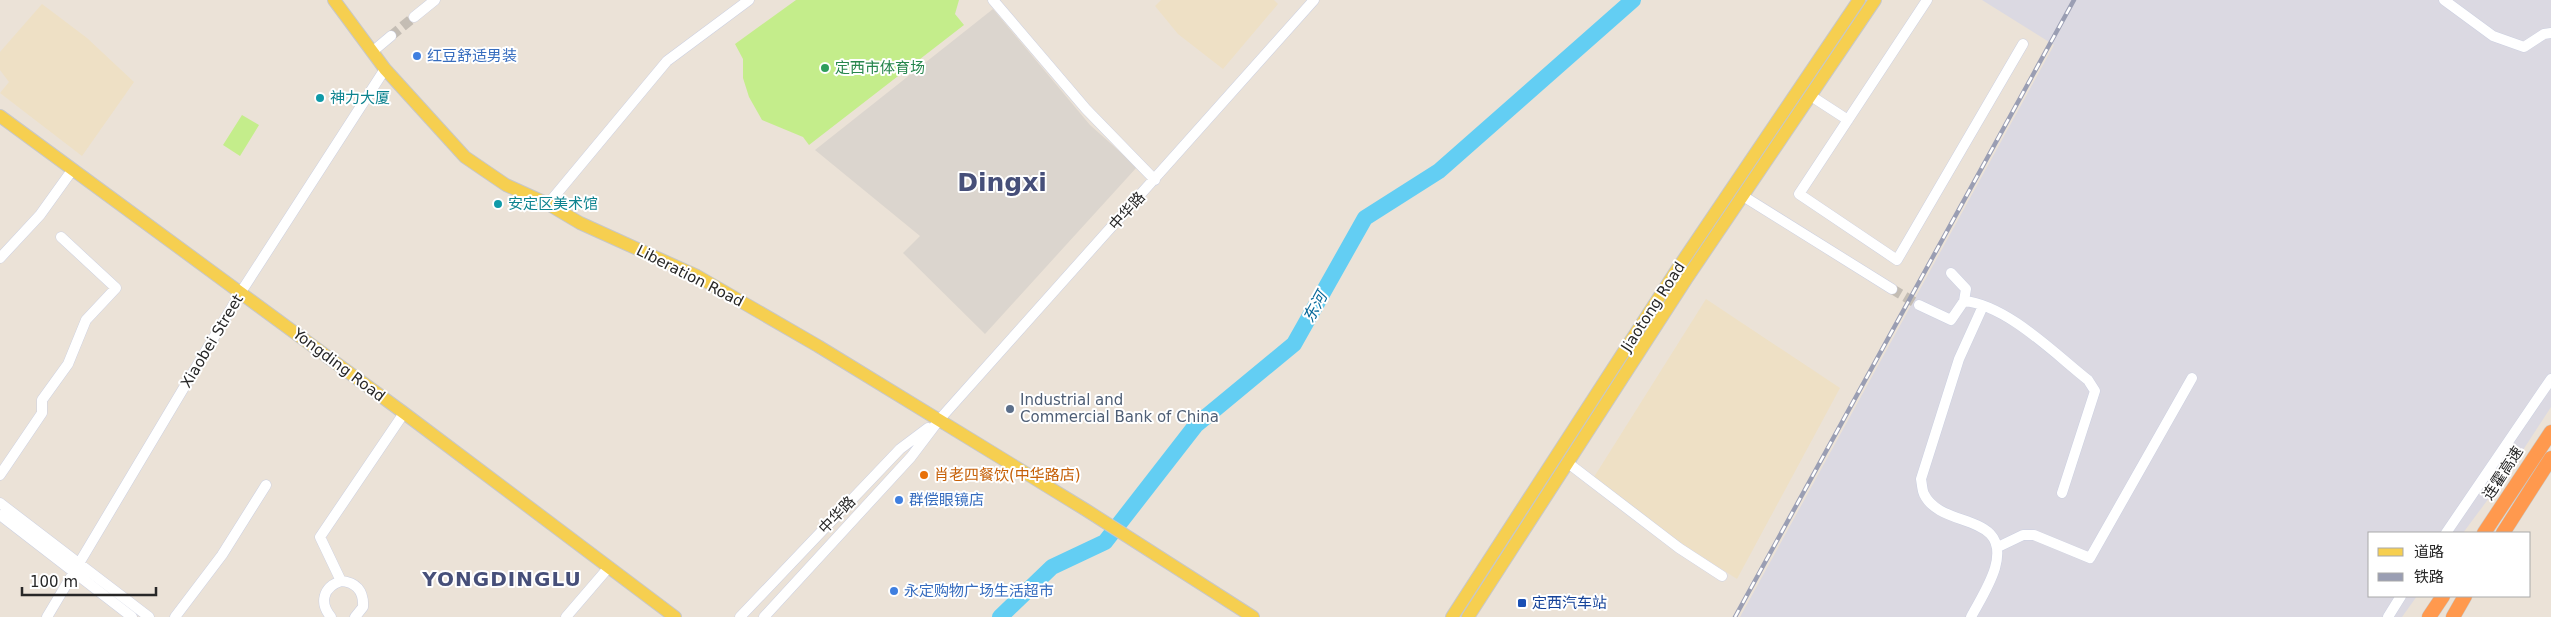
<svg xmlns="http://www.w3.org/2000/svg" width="2551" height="617" viewBox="0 0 2551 617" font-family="'DejaVu Sans','Noto Sans SC',sans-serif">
  <rect width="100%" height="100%" fill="#ebe2d7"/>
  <path fill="#dbd9e2" d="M 1982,0 L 2551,0 L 2551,407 L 2512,467 L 2463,533 L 2370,533 L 2370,596 L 2417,596 L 2402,617 L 1740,617 L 2054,45 Z"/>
  <path fill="#eee0c5" d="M 1161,0 L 1274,0 L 1278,4 L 1223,69 L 1178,34 L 1155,6 Z
    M 42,4 L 87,38 L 134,82 L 82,156 L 0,93 L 9,82 L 0,70 L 0,52 Z
    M 1706,299 L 1840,388 L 1737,579 L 1678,541 L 1594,477 Z"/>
  <path fill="#c4ed8b" d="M 796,0 L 959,0 L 955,14 L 964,25 L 809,145 L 803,137 L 762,120 L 749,97 L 743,78 L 743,59 L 735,44 Z
    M 242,115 L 259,125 L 240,156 L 223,145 Z"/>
  <path fill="#dbd5ce" d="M 993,9 L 1090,125 L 1137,167 L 985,334 L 903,253 L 920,236 L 815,150 Z"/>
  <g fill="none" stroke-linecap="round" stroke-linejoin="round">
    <path stroke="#63cef3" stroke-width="16" d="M 1000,617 L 1052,567 L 1105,542 L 1196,425 L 1294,344 L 1365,218 L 1439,171 L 1633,0"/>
    <path stroke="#c4bdb4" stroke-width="10" stroke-dasharray="10 5" stroke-linecap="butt" d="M 391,36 L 414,17
      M 1892,289 L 1919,305"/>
    <g stroke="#ccd0e1" stroke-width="11">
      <path id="minor" d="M 993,0 L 1086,109 L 1155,180
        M 1927,0 L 1799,194 L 1897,260 L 2023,44
        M 2444,0 L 2493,36 L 2524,47 L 2544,34 L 2551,33
        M 414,17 L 435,0
        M 372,52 L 391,36
        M 1811,96 L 1848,120
        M 1743,196 L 1892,289
        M 548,204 L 667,61 L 749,0
        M 0,258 L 40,215 L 73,169
        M 1964,301 C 2007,305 2055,354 2088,380 L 2095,391 L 2062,493
        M 1919,305 L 1951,320 L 1964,301 L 1966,289 L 1951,273
        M 1568,463 L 1679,548 L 1722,576
        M 0,475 L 42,413 L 42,400 L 68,364 L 86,320 L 116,288 L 61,237
        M 0,503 L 149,617
        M 0,515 L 132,617
        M 2446,533 L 2551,379
        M 1998,547 L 2023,535 L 2034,535 L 2090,558 L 2192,378
        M 341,581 L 320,537 L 404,413
        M 47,617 L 241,292 L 385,69
        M 175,617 L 222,555 L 266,485
        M 331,617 C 319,603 323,587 341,581 C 356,582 364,591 363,607 L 355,617
        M 566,617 L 609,567
        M 740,617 L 900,449 L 928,428
        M 764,617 L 911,457 L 939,420 L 1314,0
        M 1971,617 C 1979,602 1990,585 1995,568 C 2011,511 1941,530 1924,494 C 1922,490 1922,484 1921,479 L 1959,359 L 1983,306
        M 2388,617 L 2401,596"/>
    </g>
    <g stroke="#c7c7c7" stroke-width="14">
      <path id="major" d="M 334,0 L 385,69 L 465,157 L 506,185 L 548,204 L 580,223 L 697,276 L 818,346 L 1086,510 L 1253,617
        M 0,116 L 404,413 L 675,617
        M 1452,617 L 1676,271 L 1859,0
        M 1468,617 L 1687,278 L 1875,0"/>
    </g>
    <g stroke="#c7c7c7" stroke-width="15">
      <path id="highway" d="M 2484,533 L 2551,432
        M 2503,533 L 2551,458
        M 2429,617 L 2443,596
        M 2453,617 L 2465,596"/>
    </g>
    <use href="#minor" stroke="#fff" stroke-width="10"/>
    <use href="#major" stroke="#f6cf50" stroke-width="12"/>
    <use href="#highway" stroke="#ff994e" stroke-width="14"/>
    <g stroke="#9a9eb3" stroke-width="4.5">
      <path id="rail" d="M 1735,617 L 2074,0"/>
    </g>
    <use href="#rail" stroke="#fff" stroke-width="2.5" stroke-dasharray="8" stroke-linecap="butt"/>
  </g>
  <g fill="#3f7fe0" stroke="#fff" stroke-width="2">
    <circle cx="417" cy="56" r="5"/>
    <circle cx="899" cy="500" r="5"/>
    <circle cx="894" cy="591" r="5"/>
  </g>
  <circle fill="#2e9e5b" stroke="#fff" stroke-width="2" cx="825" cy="68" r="5"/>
  <g fill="#0f9aa8" stroke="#fff" stroke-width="2">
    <circle cx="320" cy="98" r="5"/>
    <circle cx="498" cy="204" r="5"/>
  </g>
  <circle fill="#5c6f8a" stroke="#fff" stroke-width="2" cx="1010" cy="409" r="5"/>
  <circle fill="#e8710a" stroke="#fff" stroke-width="2" cx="924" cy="475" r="5"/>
  <rect fill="#1a4fb4" stroke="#fff" stroke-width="2" x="1517" y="598" width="10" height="10" rx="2.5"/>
  <g text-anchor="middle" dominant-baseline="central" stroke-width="4" stroke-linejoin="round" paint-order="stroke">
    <g font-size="15" fill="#366cbe" stroke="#fff" text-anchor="start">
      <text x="427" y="56">红豆舒适男装</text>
      <text x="909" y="500">群偿眼镜店</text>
      <text x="904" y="591">永定购物广场生活超市</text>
    </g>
    <g font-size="15" fill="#27864d" stroke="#fff" text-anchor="start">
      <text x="835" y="68">定西市体育场</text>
    </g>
    <g font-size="15" fill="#0d838f" stroke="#fff" text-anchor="start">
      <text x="330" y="98">神力大厦</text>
      <text x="508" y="204">安定区美术馆</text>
    </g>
    <g font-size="15" fill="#272727" stroke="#fff">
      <text transform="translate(1127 211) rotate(-48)">中华路</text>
      <text transform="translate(690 276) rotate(27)">Liberation Road</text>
      <text transform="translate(1653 307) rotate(-57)">Jiaotong Road</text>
      <text transform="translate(212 341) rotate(-59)">Xiaobei Street</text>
      <text transform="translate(339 365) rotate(37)">Yongding Road</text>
      <text transform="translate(2503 473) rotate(-57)">连霍高速</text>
      <text transform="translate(837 515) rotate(-46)">中华路</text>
    </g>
    <g font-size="15" fill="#4e5e75" stroke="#fff" text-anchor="start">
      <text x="1020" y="400">Industrial and<tspan x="1020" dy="17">Commercial Bank of China</tspan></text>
    </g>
    <g font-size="15" fill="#c56008" stroke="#fff" text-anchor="start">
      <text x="934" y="475">肖老四餐饮(中华路店)</text>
    </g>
    <g font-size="15" fill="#164399" stroke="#fff" text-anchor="start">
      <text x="1532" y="603">定西汽车站</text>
    </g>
    <g font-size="16" font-style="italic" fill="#07699a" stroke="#fff">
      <text transform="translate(1315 307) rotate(-61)">东河</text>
    </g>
    <g font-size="20" font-weight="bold" letter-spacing="1" fill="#464f79" stroke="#fff">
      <text x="502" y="579">YONGDINGLU</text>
    </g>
    <g font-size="25" font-weight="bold" fill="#464f79" stroke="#fff">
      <text x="1002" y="182">Dingxi</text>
    </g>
  </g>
  <rect x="2368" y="532" width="162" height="65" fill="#ffffff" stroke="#a9a9a9"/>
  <rect x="2378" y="548" width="25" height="8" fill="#f6cf50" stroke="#a9a9a9"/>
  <text x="2414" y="557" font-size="15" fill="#272727">道路</text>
  <rect x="2378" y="573" width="25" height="8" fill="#9a9eb3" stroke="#a9a9a9"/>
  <text x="2414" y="582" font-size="15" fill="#272727">铁路</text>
  <path d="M22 587v8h134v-8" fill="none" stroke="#272727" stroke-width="2.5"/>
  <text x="30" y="587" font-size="15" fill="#272727" stroke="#ffffff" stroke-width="4" paint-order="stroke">100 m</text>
</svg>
